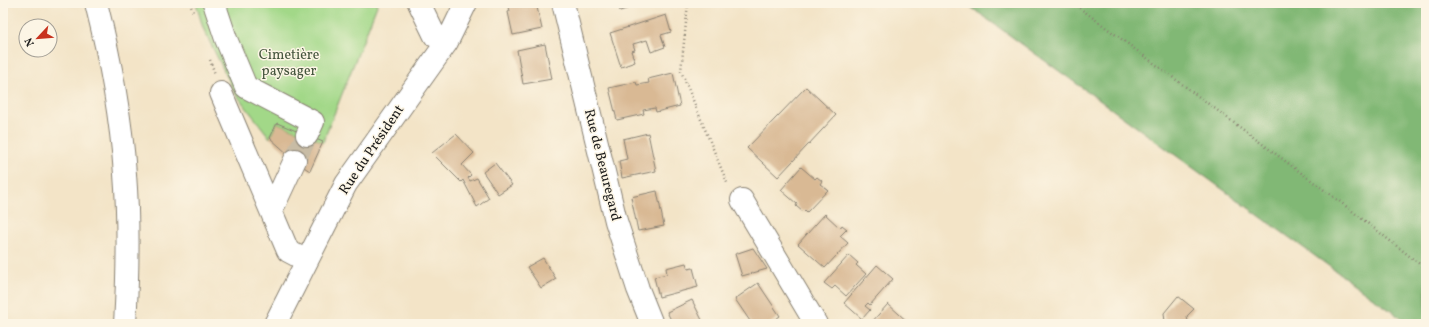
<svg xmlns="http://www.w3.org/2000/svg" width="1429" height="327" viewBox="0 0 1429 327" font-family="Vollkorn,serif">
  <rect width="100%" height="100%" fill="#fcf5e5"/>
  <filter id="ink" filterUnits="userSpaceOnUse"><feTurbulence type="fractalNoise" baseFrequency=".025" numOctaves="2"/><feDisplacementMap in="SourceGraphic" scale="8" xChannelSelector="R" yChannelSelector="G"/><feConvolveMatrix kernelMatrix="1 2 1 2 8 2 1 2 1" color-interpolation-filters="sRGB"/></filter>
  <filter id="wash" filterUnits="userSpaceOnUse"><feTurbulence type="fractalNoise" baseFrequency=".012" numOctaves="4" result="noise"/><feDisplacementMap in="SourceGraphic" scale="16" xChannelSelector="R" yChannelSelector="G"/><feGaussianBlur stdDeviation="0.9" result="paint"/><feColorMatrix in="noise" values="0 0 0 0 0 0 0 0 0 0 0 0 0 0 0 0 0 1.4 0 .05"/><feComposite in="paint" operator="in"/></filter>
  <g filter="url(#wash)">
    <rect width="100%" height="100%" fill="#f3e4c7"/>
    <path fill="#a2d888" stroke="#5f7a52" d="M 196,3 L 378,3 L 323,142 L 277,123 L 270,138 L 235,93 L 203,28 Z"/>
    <path fill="#81b874" stroke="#4e6a48" d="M 965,3 L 1426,3 L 1426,324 L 1409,324 Z"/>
    <g id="blocks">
      <path fill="#d9b994" d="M 508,3 L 536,3 L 542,29 L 513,35 L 508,12 L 510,11 Z
        M 618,3 L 645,3 L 620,11 Z
        M 666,15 L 671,32 L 661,35 L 665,47 L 651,52 L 647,40 L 633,44 L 635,50 L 631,51 L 635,62 L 621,67 L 610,33 Z
        M 545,44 L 552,79 L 523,84 L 517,50 Z
        M 673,73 L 680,106 L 656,112 L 655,108 L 643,110 L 644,114 L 617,120 L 609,88 L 636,82 L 637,85 L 649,83 L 648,79 Z
        M 806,87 L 836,115 L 778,177 L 747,148 Z
        M 277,123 L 323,142 L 310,171 L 299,164 L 270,138 Z
        M 648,133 L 656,171 L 622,178 L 619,161 L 627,159 L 623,139 Z
        M 456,134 L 474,153 L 462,165 L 471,175 L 468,178 L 470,181 L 477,178 L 489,198 L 477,207 L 463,180 L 461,182 L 432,153 Z
        M 495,163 L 512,185 L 498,194 L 483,172 Z
        M 801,167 L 815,179 L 817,177 L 822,181 L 820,184 L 828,190 L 807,212 L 805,210 L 803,212 L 796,206 L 797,204 L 781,190 Z
        M 657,191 L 664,226 L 638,231 L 631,197 Z
        M 825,214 L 840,228 L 842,225 L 847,229 L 840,236 L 848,243 L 825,268 L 798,244 Z
        M 753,248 L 767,269 L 742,276 L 735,254 Z
        M 849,255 L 858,263 L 856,265 L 866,274 L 846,296 L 835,286 L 832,289 L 824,283 Z
        M 543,258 L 556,279 L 541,288 L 527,267 Z
        M 686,263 L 688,269 L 693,268 L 698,287 L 659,297 L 654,277 L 667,274 L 666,268 Z
        M 877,265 L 893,279 L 870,305 L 868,303 L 865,306 L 870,310 L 862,319 L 844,303 Z
        M 758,283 L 780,316 L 769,324 L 752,324 L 735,299 Z
        M 1178,296 L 1194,309 L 1187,316 L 1188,322 L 1191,324 L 1169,324 L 1168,322 L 1165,322 L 1164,313 Z
        M 692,300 L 704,324 L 673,324 L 667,312 Z
        M 888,304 L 910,324 L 870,324 Z"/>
    </g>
  </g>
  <g filter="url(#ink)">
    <use href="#blocks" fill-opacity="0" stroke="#888072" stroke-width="1"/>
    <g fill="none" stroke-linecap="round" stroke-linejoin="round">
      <path stroke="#c8bca5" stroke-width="22" stroke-dasharray="22 11" stroke-linecap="butt" d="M 295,160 L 307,135"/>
      <g stroke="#888072" stroke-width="24">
        <path id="minor" d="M 214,3 L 226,39 L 246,87 L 313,122 L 307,135
          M 419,3 L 435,36 L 447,42
          M 563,3 L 616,221 L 638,289 L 652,324
          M 221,93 L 288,251 L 307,261
          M 742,200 L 816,324
          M 269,205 L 275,203 L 295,160
          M 275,324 L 346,184 L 447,42 L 466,3"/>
      </g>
      <g stroke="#888072" stroke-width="24">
        <path id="highway" d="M 96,3 C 110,58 121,118 125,174 C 129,224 128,274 125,324"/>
      </g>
      <path stroke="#888072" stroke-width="2.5" stroke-dasharray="1 3" stroke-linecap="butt" d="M 190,3 L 193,12
        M 688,3 L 681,71 L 728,185
        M 1073,3 L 1347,207 L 1426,269
        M 210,60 L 215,74"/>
      <use href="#minor" stroke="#fff" stroke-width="22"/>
      <use href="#highway" stroke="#fff" stroke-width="22"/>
    </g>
  </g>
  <g text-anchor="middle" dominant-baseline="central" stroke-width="3" stroke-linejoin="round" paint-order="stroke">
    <g font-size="14" fill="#44543c" stroke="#fcf5e5">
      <text x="289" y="55">Cimetière<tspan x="289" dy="16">paysager</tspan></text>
    </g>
    <g font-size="14" fill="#1c1c1c" stroke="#fcf5e5">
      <text transform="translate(372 150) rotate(-56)">Rue du Président</text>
      <text transform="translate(602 165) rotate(76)">Rue de Beauregard</text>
    </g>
  </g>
  <rect width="1429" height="327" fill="none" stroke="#fcf5e5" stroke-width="16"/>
  <g transform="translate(38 38) rotate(244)"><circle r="19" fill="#fcf5e5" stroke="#a29e95"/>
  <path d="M0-3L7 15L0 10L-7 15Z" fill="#c8321e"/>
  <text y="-6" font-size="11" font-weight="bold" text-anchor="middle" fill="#1c1c1c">N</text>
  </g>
</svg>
